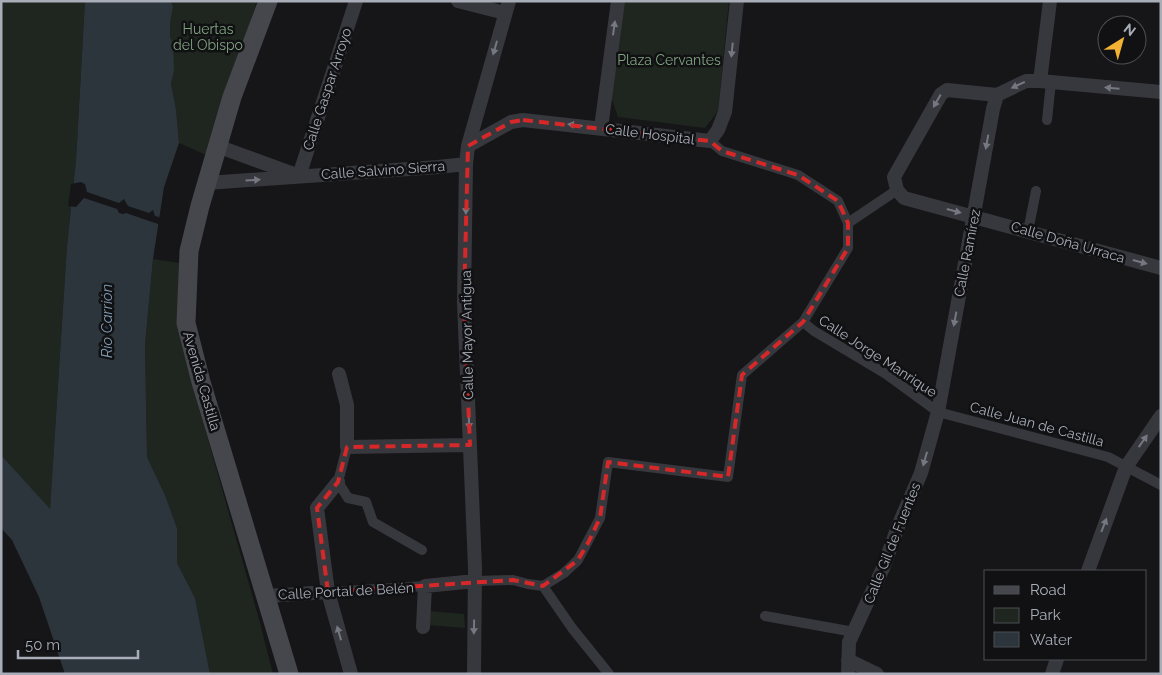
<svg xmlns="http://www.w3.org/2000/svg" width="1162" height="675" viewBox="0 0 1162 675" font-family="Raleway,sans-serif">
  <rect width="100%" height="100%" fill="#161618"/>
  <path fill="#1e261f" d="M 1,1 L 85,1 L 76,160 L 67,246 L 50,510 L 1,455 Z
    M 171,1 L 257,1 L 206,155 L 179,143 L 176,109 L 171,84 L 174,71 L 170,37 L 170,23 L 173,7 Z
    M 622,1 L 729,1 L 718,111 L 705,128 L 618,117 L 611,97 Z
    M 153,259 L 180,263 L 191,380 L 259,619 L 273,674 L 210,674 L 195,598 L 177,563 L 177,528 L 165,495 L 147,457 L 145,345 Z
    M 429,611 L 464,614 L 465,628 L 428,625 Z"/>
  <path fill="#2c353c" d="M 85,1 L 171,1 L 173,7 L 170,23 L 170,37 L 173,44 L 174,71 L 171,84 L 176,109 L 179,143 L 164,187 L 153,259 L 145,345 L 147,457 L 165,495 L 177,528 L 177,563 L 195,598 L 210,674 L 65,674 L 39,597 L 12,540 L 1,528 L 1,455 L 50,509 L 67,246 L 76,160 Z"/>
  <path fill="#161618" d="M 81,182 L 85,184 L 87,192 L 119,203 L 124,199 L 128,206 L 149,213 L 153,210 L 155,216 L 162,218 L 161,225 L 126,213 L 123,214 L 119,213 L 117,209 L 84,198 L 76,207 L 68,206 L 71,184 Z"/>
  <g fill="none" stroke-linecap="round" stroke-linejoin="round">
    <path stroke="#37383d" stroke-width="10" d="M 1047,120 L 1051,82
      M 848,223 L 897,190
      M 1028,231 L 1036,191
      M 803,322 L 814,331 L 886,374 L 938,412 L 1108,457 L 1161,485
      M 347,447 L 338,482 L 348,498 L 366,502 L 373,522 L 422,550
      M 475,581 L 513,580 L 528,584 L 543,586 L 564,573 L 578,560 L 600,518 L 608,462 L 728,477 L 742,375 L 803,322 L 848,248 L 848,223 L 838,201 L 798,175 L 722,151 L 710,141
      M 543,586 L 572,628 L 609,674
      M 328,592 L 425,586
      M 765,616 L 854,632"/>
    <path stroke="#37383d" stroke-width="14" d="M 458,1 L 505,13
      M 1040,81 L 1050,1
      M 997,95 L 947,90 L 941,94 L 894,177 L 897,190 L 904,198 L 1161,268
      M 997,95 L 1026,81 L 1040,81 L 1161,92
      M 601,128 L 618,1
      M 217,146 L 294,174
      M 468,146 L 511,122 L 523,120 L 710,141 L 718,130 L 725,112 L 737,1
      M 299,176 L 356,1
      M 206,183 L 438,167 L 466,164
      M 339,374 L 347,405 L 347,447 L 470,445
      M 338,482 L 317,508 L 328,592 L 351,674
      M 1088,571 L 1126,467 L 1161,416
      M 267,596 L 328,592
      M 423,627 L 425,586 L 475,581
      M 848,660 L 877,674
      M 474,674 L 475,568 L 464,302 L 466,164 L 468,146 L 509,1
      M 848,674 L 849,642 L 883,568 L 899,524 L 921,473 L 938,412 L 993,109 L 997,95
      M 1052,674 L 1057,659"/>
    <path stroke="#45474d" stroke-width="19" d="M 268,1 L 232,97 L 200,206 L 189,251 L 186,323 L 201,382 L 289,674"/>
  </g>
  <defs><path id="oneway-solid" d="M-6-.8H1V-3.2L6.5 0L1 3.2V.8H-6Z" transform="scale(1.25)"/></defs>
  <g fill="#757881">
    <use href="#oneway-solid" transform="translate(614 28) rotate(-82)"/>
    <use href="#oneway-solid" transform="translate(495 48) rotate(106)"/>
    <use href="#oneway-solid" transform="translate(732 50) rotate(96)"/>
    <use href="#oneway-solid" transform="translate(1018 85) rotate(155)"/>
    <use href="#oneway-solid" transform="translate(1112 88) rotate(-175)"/>
    <use href="#oneway-solid" transform="translate(937 101) rotate(120)"/>
    <use href="#oneway-solid" transform="translate(575 125) rotate(-173)"/>
    <use href="#oneway-solid" transform="translate(987 142) rotate(100)"/>
    <use href="#oneway-solid" transform="translate(253 180) rotate(-4)"/>
    <use href="#oneway-solid" transform="translate(466 207) rotate(91)"/>
    <use href="#oneway-solid" transform="translate(954 211) rotate(15)"/>
    <use href="#oneway-solid" transform="translate(1140 262) rotate(15)"/>
    <use href="#oneway-solid" transform="translate(955 319) rotate(101)"/>
    <use href="#oneway-solid" transform="translate(469 422) rotate(88)"/>
    <use href="#oneway-solid" transform="translate(1143 441) rotate(-55)"/>
    <use href="#oneway-solid" transform="translate(925 459) rotate(106)"/>
    <use href="#oneway-solid" transform="translate(1104 525) rotate(-69)"/>
    <use href="#oneway-solid" transform="translate(474 627) rotate(91)"/>
    <use href="#oneway-solid" transform="translate(339 633) rotate(-106)"/>
  </g>
  <path fill="none" stroke="#d62828" stroke-width="4" stroke-dasharray="10 6" stroke-linejoin="round" d="M 523,120 L 710,141 L 722,151 L 798,175 L 838,201 L 848,223 L 848,248 L 803,322 L 742,375 L 728,477 L 608,462 L 600,518 L 589,541 L 578,560 L 543,586 L 513,580 L 328,592 L 317,508 L 338,482 L 347,447 L 470,445 L 464,302 L 468,146 L 511,122 Z"/>
  <g text-anchor="middle" dominant-baseline="central" stroke-width="5" stroke-linejoin="round" paint-order="stroke">
    <g font-size="14" fill="#7fa381" stroke="#111113">
      <text x="208" y="29">Huertas<tspan x="208" dy="16">del Obispo</tspan></text>
      <text x="669" y="60">Plaza Cervantes</text>
    </g>
    <g font-size="14" fill="#a8adb8" stroke="#111113">
      <text transform="translate(327 89) rotate(-72)">Calle Gaspar Arroyo</text>
      <text transform="translate(650 134) rotate(7)">Calle Hospital</text>
      <text transform="translate(383 170) rotate(-4)">Calle Salvino Sierra</text>
      <text transform="translate(1068 242) rotate(16)">Calle Doña Urraca</text>
      <text transform="translate(967 253) rotate(-79)">Calle Ramírez</text>
      <text transform="translate(467 335) rotate(-91)">Calle Mayor Antigua</text>
      <text transform="translate(878 356) rotate(33)">Calle Jorge Manrique</text>
      <text transform="translate(202 381) rotate(74)">Avenida Castilla</text>
      <text transform="translate(1037 424) rotate(15)">Calle Juan de Castilla</text>
      <text transform="translate(892 543) rotate(-68)">Calle Gil de Fuentes</text>
      <text transform="translate(346 591) rotate(-3)">Calle Portal de Belén</text>
    </g>
    <g font-size="15" font-style="italic" fill="#7f9bb3" stroke="#111113">
      <text transform="translate(107 321) rotate(-90)">Río Carrión</text>
    </g>
  </g>
  <rect width="1162" height="675" fill="none" stroke="#a8adb8" stroke-width="5"/>
  <rect x="984" y="570" width="162" height="90" fill="#111113" stroke="#4d4f55"/>
  <rect x="994" y="586" width="25" height="8" fill="#45474d" stroke="#4d4f55"/>
  <text x="1030" y="595" font-size="15" fill="#a8adb8">Road</text>
  <rect x="994" y="608" width="25" height="15" fill="#1e261f" stroke="#4d4f55"/>
  <text x="1030" y="620" font-size="15" fill="#a8adb8">Park</text>
  <rect x="994" y="632" width="25" height="15" fill="#2c353c" stroke="#4d4f55"/>
  <text x="1030" y="645" font-size="15" fill="#a8adb8">Water</text>
  <g transform="translate(1122 40) rotate(37)"><circle r="24" fill="#111113" stroke="#4d4f55"/>
  <path d="M0-4L9 19L0 12L-9 19Z" fill="#f2b134"/>
  <text y="-8" font-size="14" font-weight="bold" text-anchor="middle" fill="#a8adb8">N</text>
  </g>
  <path d="M18 650v8h120v-8" fill="none" stroke="#a8adb8" stroke-width="2.5"/>
  <text x="25" y="650" font-size="15" fill="#a8adb8" stroke="#111113" stroke-width="4" paint-order="stroke">50 m</text>
</svg>
